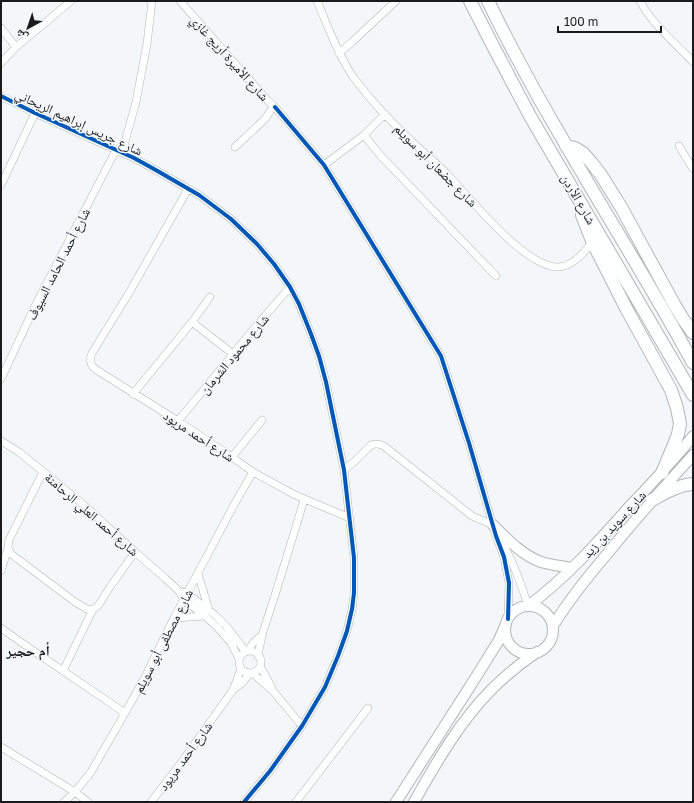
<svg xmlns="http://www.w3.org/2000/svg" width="694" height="803" viewBox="0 0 694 803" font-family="'Golos Text','Noto Naskh Arabic',sans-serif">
  <rect width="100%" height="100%" fill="#f4f7f9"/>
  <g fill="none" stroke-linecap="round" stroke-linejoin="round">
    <g stroke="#b3b5b6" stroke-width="8">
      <path id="street" d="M 180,1 L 268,101 L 275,107 L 271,110 L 265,119 L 235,147
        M 317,1 C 328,26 337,53 352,75 C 371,102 396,127 420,149 C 429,157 439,165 447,174 C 470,198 522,264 556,267 C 573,268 586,251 594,239
        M 640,1 C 651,23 676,44 693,62
        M 1,28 L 16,47
        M 339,53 L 352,42 L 396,1
        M 1,63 L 16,47 L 71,1
        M 1,96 L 35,113 L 134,158 L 154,169 L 199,195 L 231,219 L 257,244 L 274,264 L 290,287 L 299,304 L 311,334 L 319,356 L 326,382 L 344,470 L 354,558 L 354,593 L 352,609 L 347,631 L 338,656 L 325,687 L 302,726 L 270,771 L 244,802
        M 275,107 L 324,165 L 441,356 L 469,443 L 496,536 L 504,557 L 509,583 L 508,619
        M 385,114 L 364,135 L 380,155 L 496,276
        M 679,146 L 693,169
        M 122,153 L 136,102 L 147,44 L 152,1
        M 324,165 L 364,135
        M 1,185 L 35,113
        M 188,189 L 129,293 L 92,353 C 89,360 90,364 95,369 L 178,421 L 232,457 L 253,472 L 295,495 L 350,518
        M 192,322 L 233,354
        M 1,379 L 35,306 L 116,150
        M 133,394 L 192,322 L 210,297
        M 178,421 L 252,331 L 290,287
        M 1,441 L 19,452 L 84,505 L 135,552 L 165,578 L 179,591 L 184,600 L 205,616 L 217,627 L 231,643 L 239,659
        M 232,457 L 262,420
        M 344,470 L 355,461 L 371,445 C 376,443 379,444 384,446 L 472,516 L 493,525 L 494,527
        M 43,472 L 9,540 L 8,548 L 11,554 L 75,602 L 87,609 L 93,609 L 96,608 L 100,603 L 110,587 L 135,552
        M 501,540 C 513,561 521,583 528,606
        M 1,571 L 8,548
        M 198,574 L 209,610
        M 183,592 L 188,594 L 215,615 L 226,626 L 246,652
        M 174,618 L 205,616
        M 1,628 L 25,645 L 125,713
        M 248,651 L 253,643 L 262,635
        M239 662a11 11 0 1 1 22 0a11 11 0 1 1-22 0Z
        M 258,656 L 262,635 L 276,592 L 304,500
        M 260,666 L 272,688
        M 63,671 L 93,609
        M 252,673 L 274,692 L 302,726
        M 233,690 L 241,669
        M 1,747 L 75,792 L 88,802
        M 64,802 L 75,792 L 91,772 L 125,713 L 144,679 L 174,618 L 235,503 L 253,472
        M 151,802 L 181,763 L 233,690 L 242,683 L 250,673
        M 296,802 L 368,708"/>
    </g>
    <g stroke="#b3b5b6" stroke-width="12">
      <path id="secondary" d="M 493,525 C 507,539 522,555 541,562 C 551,565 562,566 572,568
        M 528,606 C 566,578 598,542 629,507 C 651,484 673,461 693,436
        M505 630a24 24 0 1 1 48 0a24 24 0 1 1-48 0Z
        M 553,626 C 570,598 591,573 612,548 C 638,516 665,486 693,455
        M 396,802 L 476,677 L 499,640 L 506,624
        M 414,802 C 436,763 460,721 492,689 C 506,675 521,663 537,652"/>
    </g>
    <g stroke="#b3b5b6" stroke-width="14">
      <path id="highway" d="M 470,1 L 493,46 L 530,116 L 693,395
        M 488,1 C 512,50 538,98 566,145 C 608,218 653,289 693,363
        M 566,146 L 575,148 L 583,153 L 591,162 L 601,175 L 621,207 L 674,304 L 683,319 L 693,333
        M 582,215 L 592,241 L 626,308 L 671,390 L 677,408 L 680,424 L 678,434 L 675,442 L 662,473
        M 652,500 C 665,493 678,485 693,484"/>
    </g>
    <use href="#street" stroke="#fdfefe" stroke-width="7"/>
    <use href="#secondary" stroke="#fdfefe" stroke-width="10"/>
    <use href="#highway" stroke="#fdfefe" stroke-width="12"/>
    <g stroke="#f3f8fa" stroke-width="6">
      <path id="cycleway" d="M 1,96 L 35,113 L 134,158 L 154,169 L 199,195 L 231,219 L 257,244 L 274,264 L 290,287 L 299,304 L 311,334 L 319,356 L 326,382 L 344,470 L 354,558 L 354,593 L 352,609 L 347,631 L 338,656 L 325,687 L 302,726 L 270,771 L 244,802
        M 275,107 L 324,165 L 441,356 L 469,443 L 496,536 L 504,557 L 509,583 L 508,619"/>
    </g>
    <use href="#cycleway" stroke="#0057b8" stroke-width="4"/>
  </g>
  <g text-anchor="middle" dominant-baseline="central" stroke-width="3" stroke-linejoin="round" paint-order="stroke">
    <g font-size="13" fill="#191a1b" stroke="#f3f8fa">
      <text transform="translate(230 58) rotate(48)">شارع الأميرة أريج غازي</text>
      <text transform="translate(79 122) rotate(25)">شارع جريس إبراهيم الريحاني</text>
      <text transform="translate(436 165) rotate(45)">شارع جضعان أبو سويلم</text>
      <text transform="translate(579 199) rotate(60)">شارع الأردن</text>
      <text transform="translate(58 264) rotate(-63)">شارع أحمد الحامد السيوف</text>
      <text transform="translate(234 354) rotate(-50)">شارع محمود الشرمان</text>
      <text transform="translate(199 436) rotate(33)">شارع أحمد مريود</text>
      <text transform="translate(92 514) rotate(41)">شارع أحمد العلي الرحامنة</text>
      <text transform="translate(614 524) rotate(-47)">شارع سويد بن زيد</text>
      <text transform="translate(163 641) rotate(-63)">شارع مصطفى أبو سويلم</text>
      <text transform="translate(185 756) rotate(-54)">شارع أحمد مريود</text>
    </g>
    <g font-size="14" font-weight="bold" fill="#191a1b" stroke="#f3f8fa">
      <text x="28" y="650">أم حجير</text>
    </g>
  </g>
  <rect width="694" height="803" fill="none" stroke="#191a1b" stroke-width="4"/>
  <g transform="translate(28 28) rotate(220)" stroke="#f3f8fa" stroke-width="3" paint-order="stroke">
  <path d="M0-3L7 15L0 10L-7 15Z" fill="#191a1b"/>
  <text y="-6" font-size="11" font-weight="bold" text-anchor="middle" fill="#191a1b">ش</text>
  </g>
  <path d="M558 26v6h103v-6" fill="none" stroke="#191a1b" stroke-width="2"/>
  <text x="564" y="26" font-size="12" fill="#191a1b" stroke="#f3f8fa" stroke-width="3" paint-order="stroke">100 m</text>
</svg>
